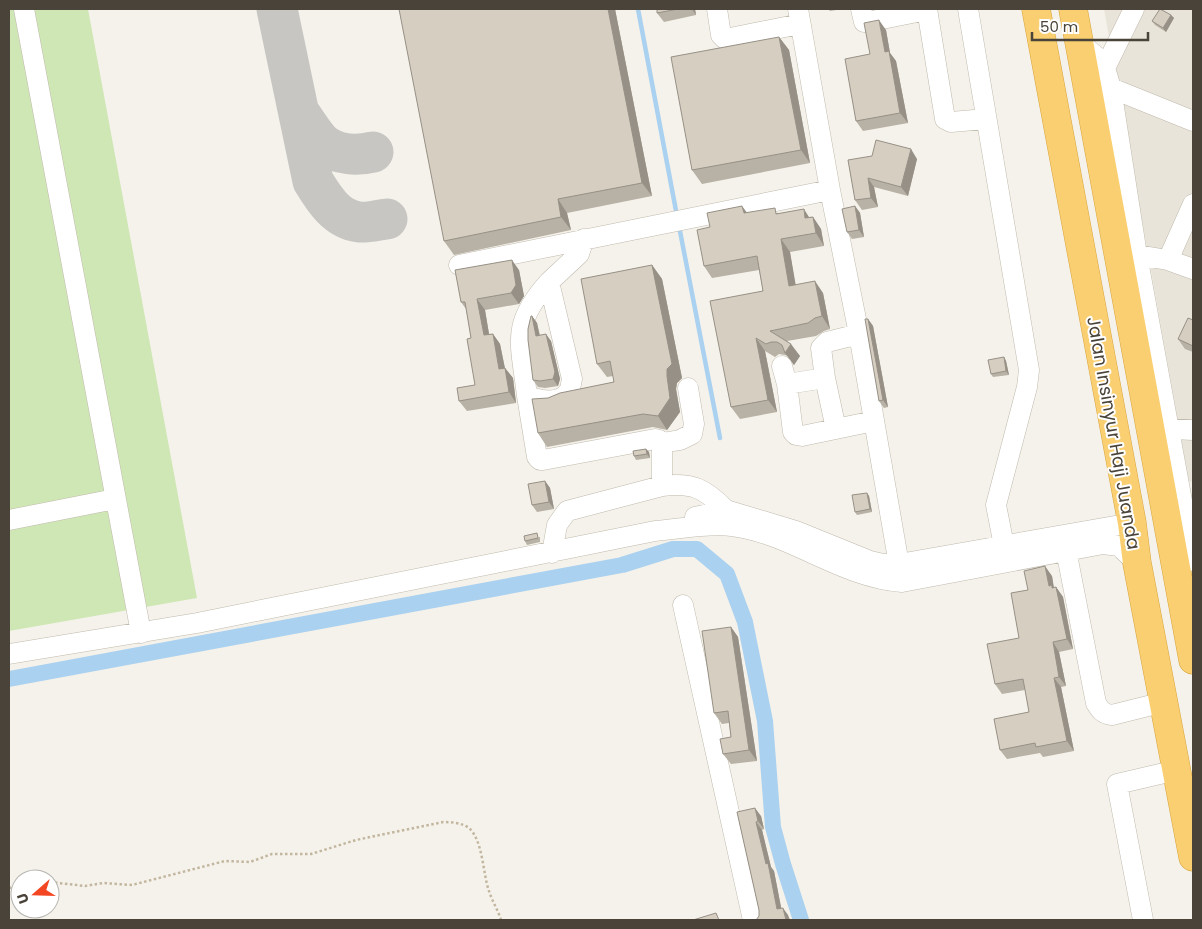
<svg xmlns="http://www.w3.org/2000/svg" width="1202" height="929" viewBox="0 0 1202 929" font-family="Poppins,sans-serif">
  <rect width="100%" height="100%" fill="#f5f2eb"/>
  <path fill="#e9e4d9" d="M 1104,9 L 1193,9 L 1193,481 L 1189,482 Z"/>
  <path fill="#cfe7b5" d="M 9,9 L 88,9 L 197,598 L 9,631 Z"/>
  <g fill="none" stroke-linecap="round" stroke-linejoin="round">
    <path stroke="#aad1ef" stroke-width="4.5" d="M 638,9 L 677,216
      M 679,226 L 720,438"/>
    <path stroke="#aad1ef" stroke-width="16" d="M 9,679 L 622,565 L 673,549 L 697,549 L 727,574 L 745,622 L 765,721 L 773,827 L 783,864 L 801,920"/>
    <path stroke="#c7c6c2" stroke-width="41" d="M 277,9 L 313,181 C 324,199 336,219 359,222 C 367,223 378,220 387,219
      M 300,114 C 307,123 315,138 324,145 C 339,155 357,156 373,152"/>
    <g stroke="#c0baad" stroke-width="21">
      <path id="minor" d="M 24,9 L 141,633
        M 717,9 L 721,35 L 725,39 L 800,24
        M 798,9 L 830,190 L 859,334 L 902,582
        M 861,9 L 864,22 L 867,22 L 927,10
        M 927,9 L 945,119 L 951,122 L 986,119
        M 968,9 L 1029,370 L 1027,387 L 996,505 L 1007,561
        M 1078,41 L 1097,57 L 1105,68 L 1111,88 L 1137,255 L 1193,561
        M 1105,68 L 1134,9
        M 1111,88 L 1193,121
        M 1137,255 L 1168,260 L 1193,269
        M 1168,260 L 1193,204
        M 459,265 L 830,190
        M 549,282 C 510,325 521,343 527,396 C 539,400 560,406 569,391 C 571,388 571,382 572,379 L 549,282 L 579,254 L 584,239
        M 782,366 L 787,384 L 793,432 L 796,435 L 802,436 L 874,421
        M 825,378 L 821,348 L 827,342 L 859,334
        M 787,384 L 825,378 L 836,429
        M 527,396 L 537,457 L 540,460 L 543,460 L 655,439 L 659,440 L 662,443 L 662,486
        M 1156,428 L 1193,430
        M 662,443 L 680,440 L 692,434 L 694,424 L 688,388
        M 695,517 L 726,510 L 796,531 L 870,561 L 883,564 L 899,564 L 1132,523
        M 9,520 L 115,499
        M 1066,550 L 1096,703 C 1100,710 1103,714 1112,715 L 1164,702
        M 552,553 L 557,525 L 567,511 L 662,486 C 693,482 705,489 726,510
        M 683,605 L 753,920
        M 9,654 L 197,623 L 655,531 C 679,529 708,523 732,526 C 790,533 842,578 902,582 L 1103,544 L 1119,546 L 1137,563
        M 1143,920 L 1117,784 L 1177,770"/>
    </g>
    <g stroke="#d9a540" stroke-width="29">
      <path id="highway" d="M 1036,9 L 1132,523 L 1137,563 L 1193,857
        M 1073,9 L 1193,660"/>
    </g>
    <path stroke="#c2b69f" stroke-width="2.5" stroke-dasharray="2.5 2.5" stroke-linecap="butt" d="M 50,882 L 85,886 L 103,883 L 132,885 L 225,861 L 250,862 L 272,854 L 311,854 L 356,840 L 443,822 C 452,822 462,823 469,828 C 483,840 483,875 489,891 C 492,901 498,910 501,920
      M 9,888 L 20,886"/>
    <use href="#minor" stroke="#fff" stroke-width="20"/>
    <use href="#highway" stroke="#f9cf71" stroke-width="28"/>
  </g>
  <path fill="#b8b1a5" d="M 615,9 L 652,196 L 567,213 L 571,230 L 454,255 L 444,241 Z
    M 657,9 L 695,9 L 696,15 L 664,22 L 657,13 Z
    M 828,9 L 843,9 L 830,11 Z
    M 1171,15 L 1174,18 L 1166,32 L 1155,25 L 1152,21 Z
    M 886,30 L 890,53 L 896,61 L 908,123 L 863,131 L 856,121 L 870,54 Z
    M 779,37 L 789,50 L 810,163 L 702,184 L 692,170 Z
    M 917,159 L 908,196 L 874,187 L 878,207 L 862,210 L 855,200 L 848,160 Z
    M 855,206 L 860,213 L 864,237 L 852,239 L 847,232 Z
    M 747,212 L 779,213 L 809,217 L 813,217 L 821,229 L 824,246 L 790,252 L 795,284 L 823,293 L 830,329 L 824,331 L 816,336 L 787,341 L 800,356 L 794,365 L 788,356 L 785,355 L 779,354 L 775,357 L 765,351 L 777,412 L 740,419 L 731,407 L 763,291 L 759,270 L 712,278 L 704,266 L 710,227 Z
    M 652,265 L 662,279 L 682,378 L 677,383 L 676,389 L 680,412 L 667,430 L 653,427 L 547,447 L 538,433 L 548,398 L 614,382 L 613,376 L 607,377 L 597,364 Z
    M 519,270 L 524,296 L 519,304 L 485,310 L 489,334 L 493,334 L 500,344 L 505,368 L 513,378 L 516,403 L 467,411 L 459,401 L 475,385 L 471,338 L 466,309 L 461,302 Z
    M 532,316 L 537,323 L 540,335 L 551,341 L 560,379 L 558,386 L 545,388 L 538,387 L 533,380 Z
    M 868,319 L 873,326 L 888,407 L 884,408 L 879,401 Z
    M 1193,320 L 1193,352 L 1185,349 L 1178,339 Z
    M 1004,357 L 1006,361 L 1009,375 L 993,377 L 991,374 Z
    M 646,449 L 649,452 L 650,458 L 636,460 L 634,456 Z
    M 545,481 L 550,488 L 554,509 L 537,512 L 532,505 Z
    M 867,493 L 869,496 L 872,512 L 857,515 L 855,512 Z
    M 540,537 L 540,542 L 527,545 L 525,541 Z
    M 1052,576 L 1054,588 L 1056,587 L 1063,597 L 1073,649 L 1059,652 L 1066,686 L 1061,687 L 1074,751 L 1043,757 L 1040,753 L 1007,759 L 1000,750 L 1029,712 L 1025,690 L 1002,694 L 995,684 L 1019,638 L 1028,590 Z
    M 731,627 L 738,637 L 757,761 L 731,764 L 723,754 L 731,737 L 729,723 L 722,724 L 714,713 Z
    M 737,812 L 761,816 L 764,829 L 762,830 L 771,867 L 774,871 L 781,908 L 788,915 L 759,916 L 759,910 Z"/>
  <path fill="#969086" d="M 608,9 L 615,9 L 652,196 L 642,183 Z
    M 692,9 L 695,9 L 696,15 Z
    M 1171,15 L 1174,18 L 1166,32 L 1163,28 Z
    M 879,20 L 886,30 L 890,53 L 896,61 L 908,123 L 900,113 L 885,52 Z
    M 779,37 L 789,50 L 810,163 L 801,150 Z
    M 911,149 L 917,159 L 908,196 L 901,187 Z
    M 868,178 L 874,187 L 878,207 L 871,198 Z
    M 558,199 L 567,213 L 571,230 L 561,217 Z
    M 742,206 L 751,218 L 744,213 Z
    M 855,206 L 860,213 L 864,237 L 859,230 Z
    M 804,209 L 812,222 L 805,218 Z
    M 813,217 L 821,229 L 824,246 L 816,233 Z
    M 781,239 L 790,252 L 798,298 L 789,286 Z
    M 512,260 L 519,270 L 524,296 L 519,304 L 511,293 Z
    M 652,265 L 662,279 L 682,378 L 677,383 L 676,389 L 680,412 L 667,430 L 658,416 L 667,376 Z
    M 815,281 L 823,293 L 830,329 L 822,316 Z
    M 477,299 L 485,310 L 491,346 L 484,335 Z
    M 532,316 L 537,323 L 541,343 L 536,336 Z
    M 868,319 L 873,326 L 888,407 L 883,400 Z
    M 493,334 L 500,344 L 507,379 L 499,369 Z
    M 546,334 L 551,341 L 560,379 L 558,386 L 553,379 Z
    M 756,338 L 765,351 L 777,412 L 768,400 Z
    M 791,344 L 800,356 L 794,365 L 785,353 Z
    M 1004,357 L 1006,361 L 1009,375 L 1006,371 Z
    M 505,368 L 513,378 L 516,403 L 509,392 Z
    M 646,449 L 649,452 L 650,458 L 647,454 Z
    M 545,481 L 550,488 L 554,509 L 549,502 Z
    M 867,493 L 869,496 L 872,512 L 870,509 Z
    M 1045,566 L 1052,576 L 1054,589 L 1056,587 L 1063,597 L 1073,649 L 1067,639 L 1049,586 Z
    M 731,627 L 738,637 L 757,761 L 749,750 Z
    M 1053,642 L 1059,652 L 1066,686 L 1059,677 Z
    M 1054,678 L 1061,687 L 1074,751 L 1067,741 Z
    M 755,808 L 761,816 L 764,829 L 758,821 Z
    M 756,822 L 762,830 L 771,867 L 774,871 L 783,917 L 777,909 Z
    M 783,908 L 788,915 L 790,920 L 786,920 Z"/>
  <path fill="#d6cec0" stroke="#969086" d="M 399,9 L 608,9 L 642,183 L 558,199 L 561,217 L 444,241 Z
    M 657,9 L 678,9 L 657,13 Z
    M 1160,9 L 1171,15 L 1163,28 L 1152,21 Z
    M 879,20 L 885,52 L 889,51 L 900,113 L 856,121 L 845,59 L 870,54 L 864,23 Z
    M 779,37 L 801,150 L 692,170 L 671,57 Z
    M 876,140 L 911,149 L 901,187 L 868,178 L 871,198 L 855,200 L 848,160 L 872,156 Z
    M 742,206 L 744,213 L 775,208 L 776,214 L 804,209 L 805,218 L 813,217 L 816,233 L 781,239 L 789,286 L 815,281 L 822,316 L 815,318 L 808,323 L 770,331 L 791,344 L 785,353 L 782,345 L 777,342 L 771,342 L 766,344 L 756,338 L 768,400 L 731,407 L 710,301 L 763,291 L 757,256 L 704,266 L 697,230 L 710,227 L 707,213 Z
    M 855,206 L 859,230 L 847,232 L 842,209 Z
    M 512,260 L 516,285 L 511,293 L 477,299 L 484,335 L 493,334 L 499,369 L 505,368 L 509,392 L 459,401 L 457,388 L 475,385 L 467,339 L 471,338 L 465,302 L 461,302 L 455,270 Z
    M 652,265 L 672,364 L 667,369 L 667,376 L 670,398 L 658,416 L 643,414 L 538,433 L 532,399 L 548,398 L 560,393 L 614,382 L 610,361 L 597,364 L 581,279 Z
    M 531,316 L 532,316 L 536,336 L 546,334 L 555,372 L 553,379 L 540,381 L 533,380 L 528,340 L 528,329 Z
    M 1188,318 L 1193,320 L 1193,346 L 1178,339 Z
    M 865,319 L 868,319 L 883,400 L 879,401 Z
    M 1004,357 L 1006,371 L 991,374 L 988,360 Z
    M 646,449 L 647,454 L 634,456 L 633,451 Z
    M 545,481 L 549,502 L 532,505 L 528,484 Z
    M 867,493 L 870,509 L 855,512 L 852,495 Z
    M 537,533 L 538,538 L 525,541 L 524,536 Z
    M 1045,566 L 1049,586 L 1052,585 L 1052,588 L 1056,587 L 1067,639 L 1053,642 L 1059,677 L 1054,678 L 1067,741 L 1036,747 L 1035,743 L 1000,750 L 994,719 L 1029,712 L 1023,679 L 995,684 L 987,644 L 1019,638 L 1011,593 L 1028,590 L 1024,571 Z
    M 731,627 L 749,750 L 723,754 L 720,739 L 731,737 L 728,711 L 714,713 L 702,631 Z
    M 755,808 L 758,821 L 756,822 L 766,864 L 768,863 L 777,909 L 783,908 L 786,920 L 756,920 L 759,916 L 759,910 L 737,812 Z
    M 716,913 L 719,920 L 693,920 Z"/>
  <g text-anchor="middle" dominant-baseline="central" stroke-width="4" stroke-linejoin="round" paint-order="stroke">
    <g font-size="18" fill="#494339" stroke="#fff">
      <text transform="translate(1114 433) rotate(80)">Jalan Insinyur Haji Juanda</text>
    </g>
  </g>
  <rect width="1202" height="929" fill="none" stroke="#494339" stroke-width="20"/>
  <g transform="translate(35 894) rotate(250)"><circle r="24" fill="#ffffff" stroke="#b6b4b0"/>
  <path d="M0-4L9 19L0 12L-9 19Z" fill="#f34723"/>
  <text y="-8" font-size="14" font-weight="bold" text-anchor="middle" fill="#494339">U</text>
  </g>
  <path d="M1032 32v8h116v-8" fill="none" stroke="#494339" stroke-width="2.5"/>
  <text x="1040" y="32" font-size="15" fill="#494339" stroke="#ffffff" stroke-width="4" paint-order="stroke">50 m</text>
</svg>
